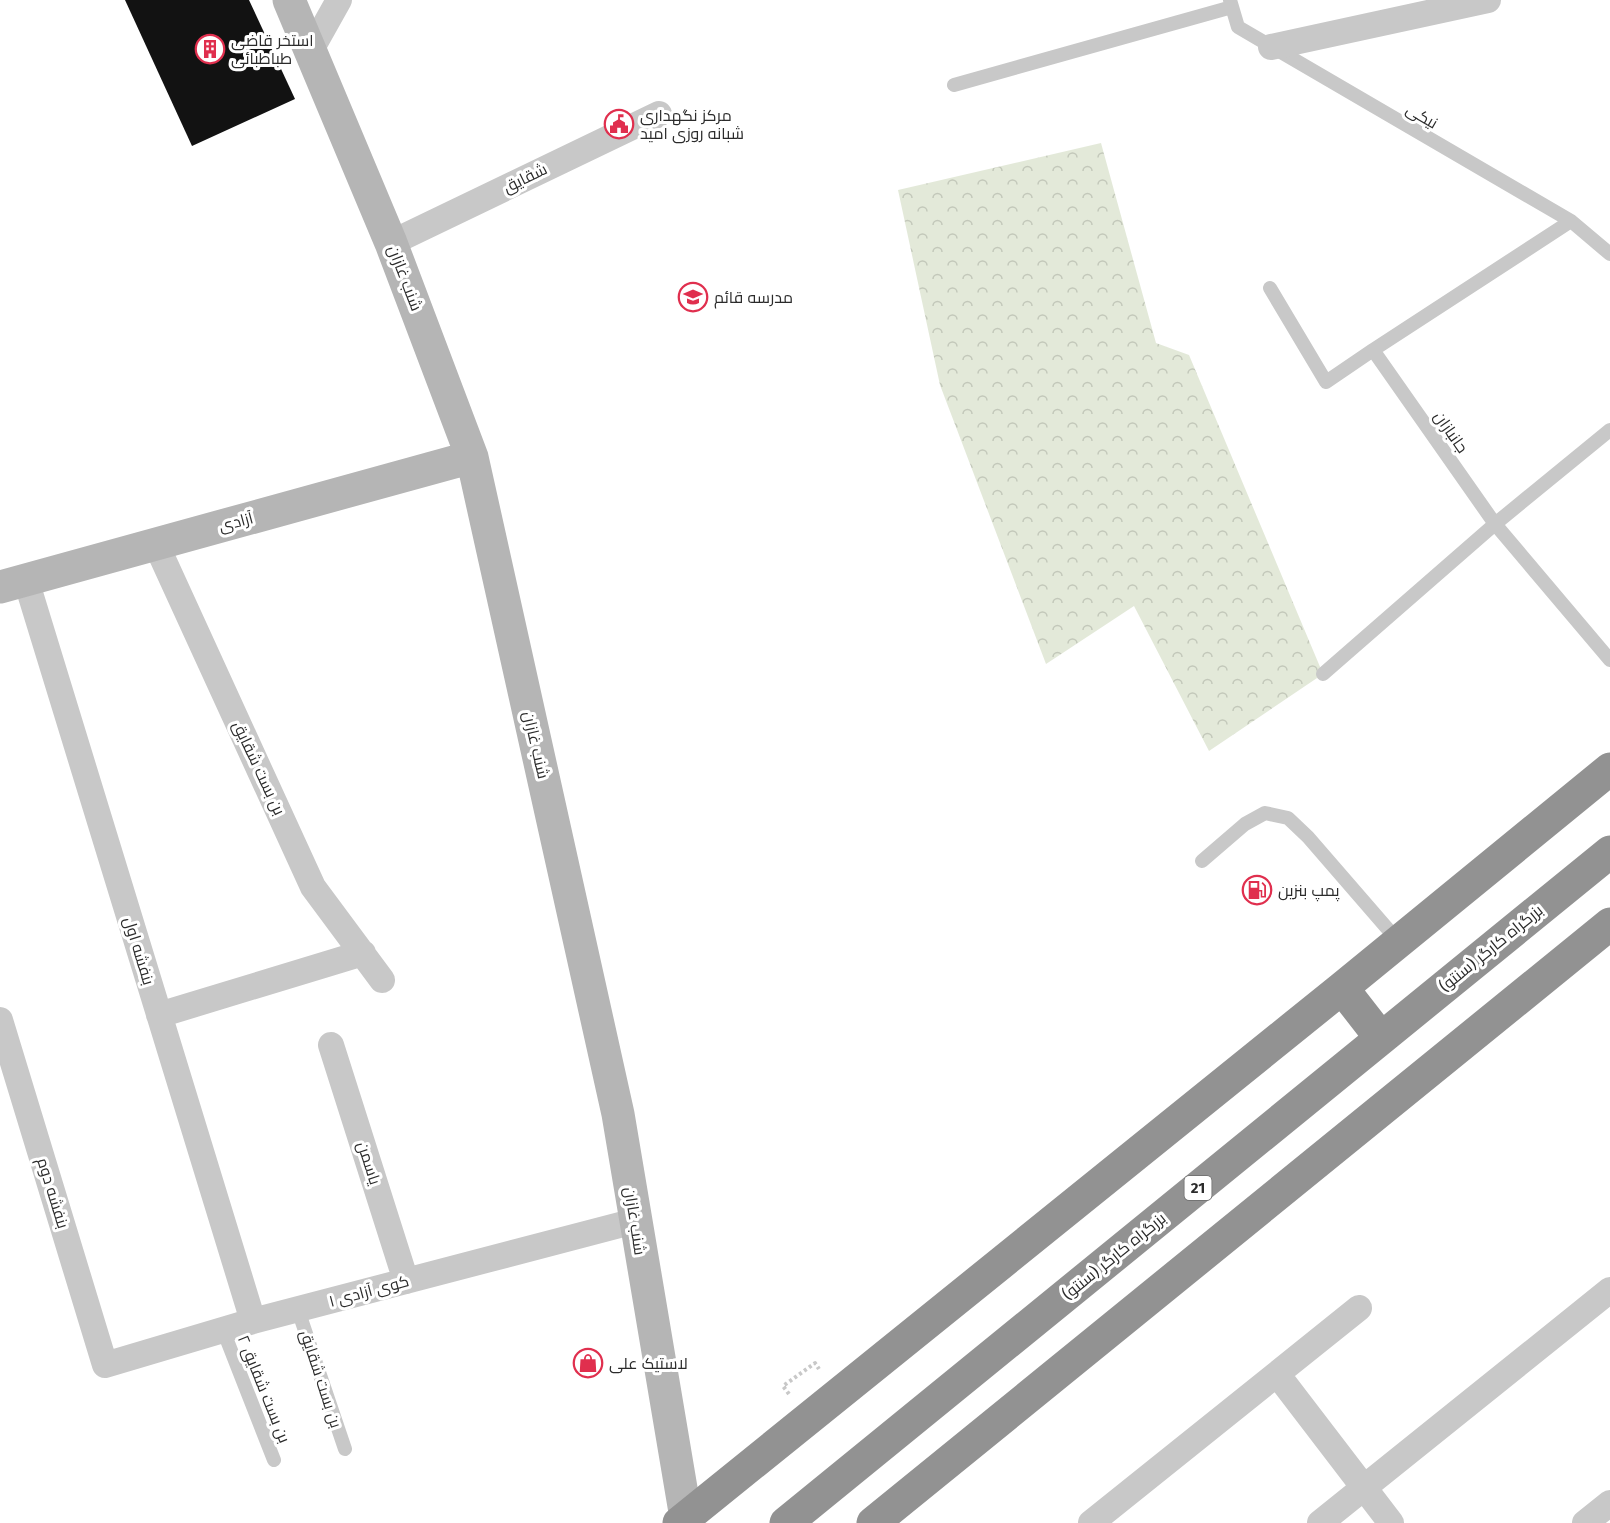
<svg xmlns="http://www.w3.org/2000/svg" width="1610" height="1523" viewBox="0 0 1610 1523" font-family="'Fira Sans',Cairo,sans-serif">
  <defs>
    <pattern id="forest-crowns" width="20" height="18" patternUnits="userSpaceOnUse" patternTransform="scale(1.5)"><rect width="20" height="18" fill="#e3e9d9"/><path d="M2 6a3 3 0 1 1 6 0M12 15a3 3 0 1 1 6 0" fill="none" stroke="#c3c8ba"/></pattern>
  </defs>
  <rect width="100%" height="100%" fill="#fff"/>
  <path fill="url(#forest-crowns)" d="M 1101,143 L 1156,343 L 1189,355 L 1323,674 L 1209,751 L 1134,606 L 1046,664 L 940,385 L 898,190 Z"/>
  <path fill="#121212" d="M 125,0 L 249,0 L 295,99 L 192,146 Z"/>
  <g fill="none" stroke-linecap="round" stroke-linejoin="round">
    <path stroke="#c8c8c8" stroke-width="4" stroke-dasharray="3 3" stroke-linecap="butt" d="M 789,1394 L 783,1386 L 815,1363 L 819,1369"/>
    <path stroke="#c8c8c8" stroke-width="14" d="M 1230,0 L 1238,27 L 1571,221 L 1610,254
      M 954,85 L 1232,7
      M 1270,288 L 1326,382 L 1373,350 L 1495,524 L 1610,660
      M 1373,350 L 1571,221
      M 1323,674 L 1495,524 L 1610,430
      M 1202,861 L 1245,824 L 1265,813 L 1288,818 L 1308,837 L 1399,942
      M 298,1310 L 345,1449
      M 223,1330 L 274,1460"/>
    <path stroke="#c8c8c8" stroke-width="26" d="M 1271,47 L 1488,0
      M 311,50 L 339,0
      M 391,243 L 659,114
      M 156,544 L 313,887 L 382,980
      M 26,580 L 253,1321
      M 159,1015 L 363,953
      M 0,1020 L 105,1365 L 253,1321 L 635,1221
      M 331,1045 L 406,1281
      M 1277,1374 L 1391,1523
      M 1091,1523 L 1359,1308
      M 1320,1523 L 1610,1290
      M 1585,1523 L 1610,1503"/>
    <path stroke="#b5b5b5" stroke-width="33" d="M 289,0 L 391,243 L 472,457 L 618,1114 L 686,1518
      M 0,587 L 472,457"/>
    <path stroke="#929292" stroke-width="33" d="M 1342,988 L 1381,1038
      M 679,1523 L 1342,988 L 1610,769
      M 786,1523 L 1610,852
      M 873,1523 L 1610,924"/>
  </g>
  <defs>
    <g id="building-ring" transform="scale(1.5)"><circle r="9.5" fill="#fff" stroke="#e02f4e" stroke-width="1.5"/><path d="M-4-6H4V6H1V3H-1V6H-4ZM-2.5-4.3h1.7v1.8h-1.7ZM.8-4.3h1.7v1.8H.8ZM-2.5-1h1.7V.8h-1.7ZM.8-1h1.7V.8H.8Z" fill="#e02f4e"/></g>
    <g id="civic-ring" transform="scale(1.5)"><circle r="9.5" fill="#fff" stroke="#e02f4e" stroke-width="1.5"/><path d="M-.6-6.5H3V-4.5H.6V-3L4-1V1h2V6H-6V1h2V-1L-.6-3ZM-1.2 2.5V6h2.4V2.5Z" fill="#e02f4e"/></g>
    <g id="school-ring" transform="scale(1.5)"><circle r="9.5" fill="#fff" stroke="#e02f4e" stroke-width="1.5"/><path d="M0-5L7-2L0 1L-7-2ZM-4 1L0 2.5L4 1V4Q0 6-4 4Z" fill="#e02f4e"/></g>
    <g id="fuel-ring" transform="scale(1.5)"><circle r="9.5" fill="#fff" stroke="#e02f4e" stroke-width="1.5"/><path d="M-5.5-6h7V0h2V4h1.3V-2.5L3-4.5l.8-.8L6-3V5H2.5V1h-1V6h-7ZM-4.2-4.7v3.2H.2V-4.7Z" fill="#e02f4e"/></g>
    <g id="shop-ring" transform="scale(1.5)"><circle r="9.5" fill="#fff" stroke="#e02f4e" stroke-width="1.5"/><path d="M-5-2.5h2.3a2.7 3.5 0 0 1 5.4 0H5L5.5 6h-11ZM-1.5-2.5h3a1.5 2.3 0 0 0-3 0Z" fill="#e02f4e"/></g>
  </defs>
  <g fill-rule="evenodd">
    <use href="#building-ring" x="210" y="49"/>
    <use href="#civic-ring" x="619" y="124"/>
    <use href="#school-ring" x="693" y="297"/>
    <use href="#fuel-ring" x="1257" y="890"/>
    <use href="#shop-ring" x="588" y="1363"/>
  </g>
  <g text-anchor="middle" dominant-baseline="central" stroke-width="6" stroke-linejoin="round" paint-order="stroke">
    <rect fill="#fff" stroke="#6b6b6b" stroke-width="1.5" x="1184.5" y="1176" width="27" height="24" rx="4.5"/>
    <g font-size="15" font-weight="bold" fill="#2b2b2b">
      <text x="1198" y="1188">21</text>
    </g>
    <g font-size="16" fill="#2b2b2b" stroke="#fff" text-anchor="start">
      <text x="231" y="40">استخر قاضی<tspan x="231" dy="18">طباطبائی</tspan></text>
      <text x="640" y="115">مرکز نگهداری<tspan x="640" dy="18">شبانه روزی امید</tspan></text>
      <text x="714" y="297">مدرسه قائم</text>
      <text x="1278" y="890">پمپ بنزین</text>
      <text x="609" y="1363">لاستیک علی</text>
    </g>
    <g font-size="16" fill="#2b2b2b" stroke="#fff">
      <text transform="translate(1422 116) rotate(30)">نیکی</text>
      <text transform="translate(525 178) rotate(-26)">شقایق</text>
      <text transform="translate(405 278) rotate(69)">شنب غازان</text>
      <text transform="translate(1451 432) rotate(55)">جانبازان</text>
      <text transform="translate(236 522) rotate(-15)">آزادی</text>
      <text transform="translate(536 745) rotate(77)">شنب غازان</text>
      <text transform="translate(259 768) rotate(65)">بن بست شقایق</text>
      <text transform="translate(1491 948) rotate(-39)">بزرگراه کارگر (سنتو)</text>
      <text transform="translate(139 951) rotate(73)">بنفشه اول</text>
      <text transform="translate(369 1163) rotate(72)">یاسمن</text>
      <text transform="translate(53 1193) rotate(73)">بنفشه دوم</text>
      <text transform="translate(635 1221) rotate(81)">شنب غازان</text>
      <text transform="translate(1114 1256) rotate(-39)">بزرگراه کارگر (سنتو)</text>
      <text transform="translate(369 1291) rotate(-15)">کوی آزادی ۱</text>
      <text transform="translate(321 1379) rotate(72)">بن بست شقایق</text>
      <text transform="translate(264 1389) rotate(68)">بن بست شقایق ۲</text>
    </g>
  </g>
</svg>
